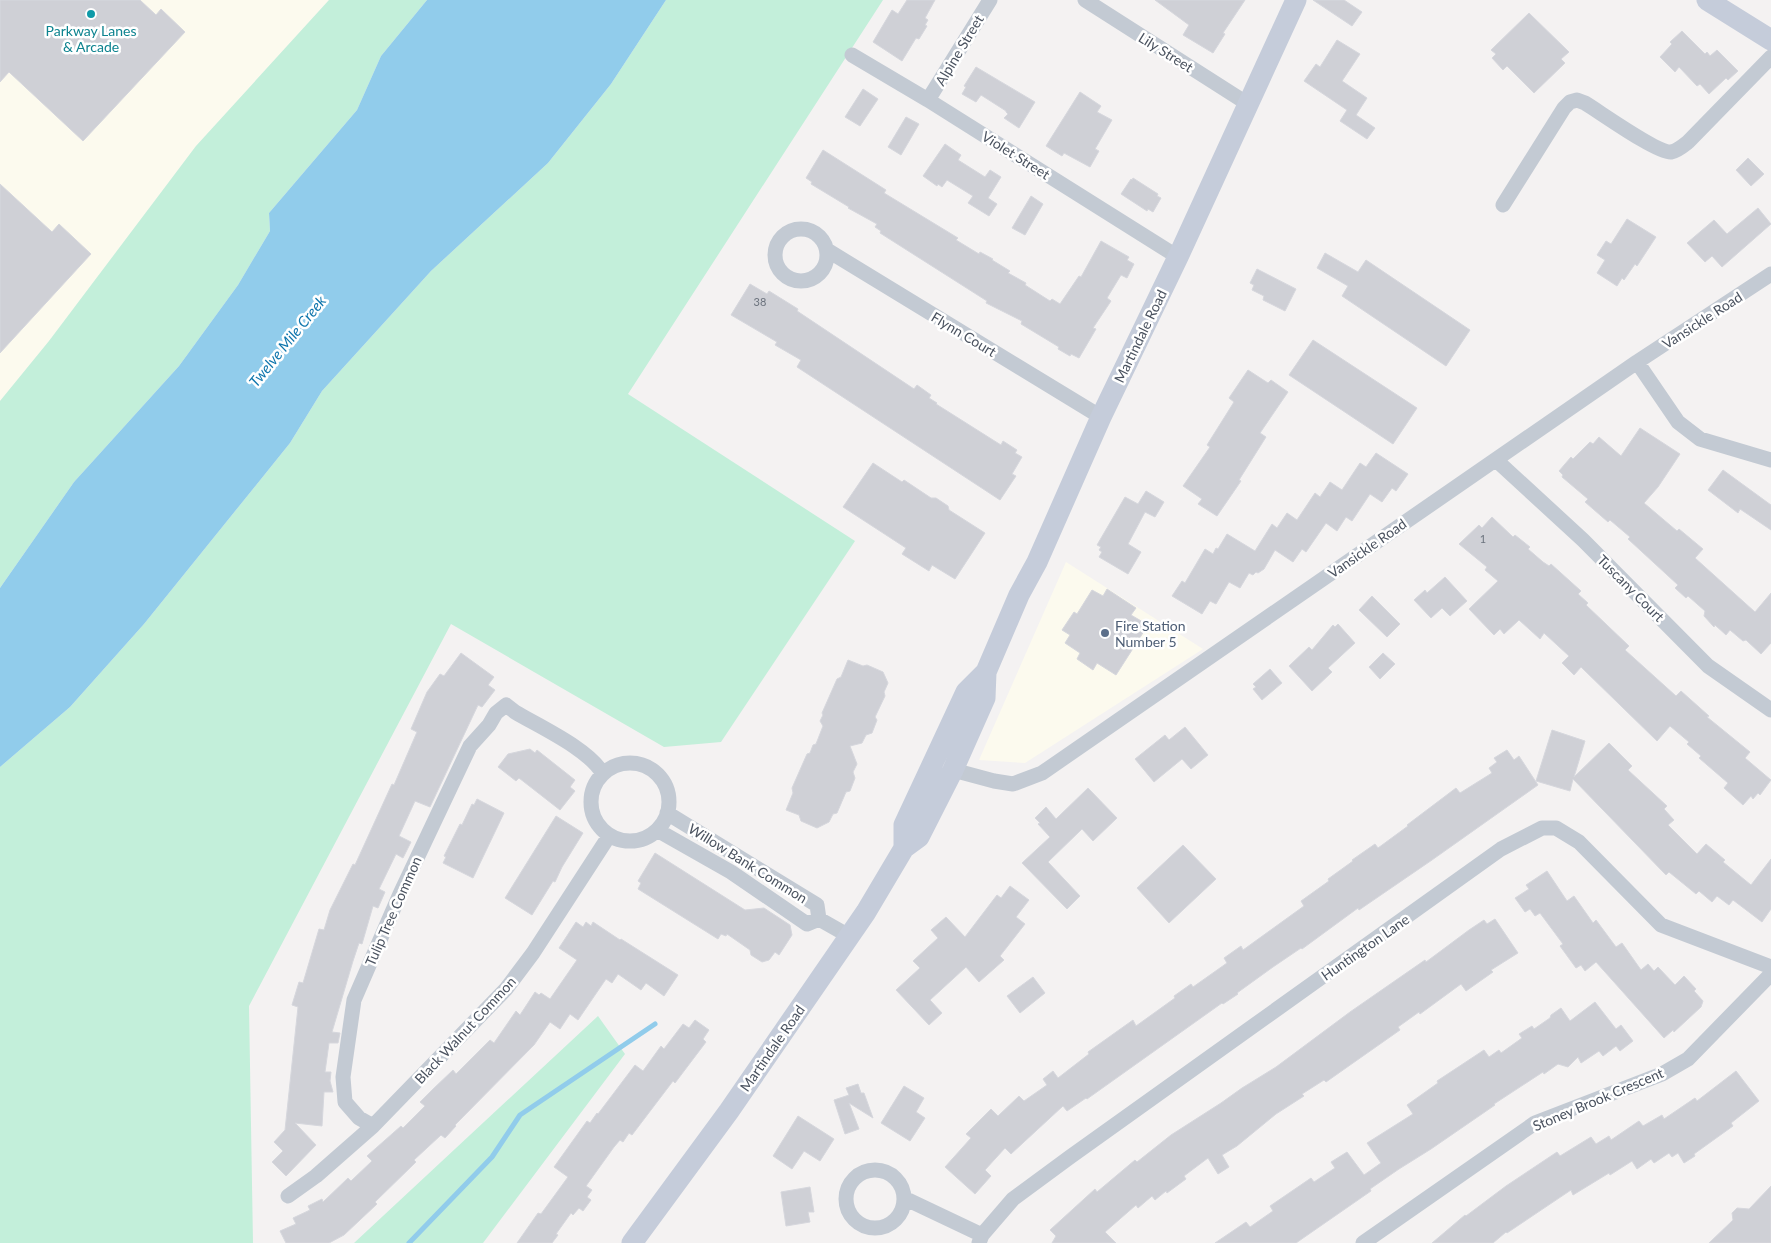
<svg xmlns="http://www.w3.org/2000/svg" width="1771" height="1243" viewBox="0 0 1771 1243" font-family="Lato,sans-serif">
  <rect width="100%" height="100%" fill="#f4f2f2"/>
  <path fill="#fcfaee" d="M 0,0 L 329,0 L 196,146 L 49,341 L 0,401 Z
    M 1066,562 L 1203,649 L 1025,763 L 979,760 Z"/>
  <path fill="#c3efda" d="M 329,0 L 427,0 L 381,56 L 357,110 L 269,213 L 270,231 L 238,285 L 179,366 L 74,482 L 0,588 L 0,401 L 49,341 L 196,146 Z
    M 666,0 L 883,0 L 628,394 L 855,541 L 721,742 L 664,747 L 451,624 L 249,1006 L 253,1243 L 0,1243 L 0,767 L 70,707 L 144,624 L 290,443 L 322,391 L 431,271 L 548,163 L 611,84 Z
    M 598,1016 L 625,1054 L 483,1243 L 354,1243 Z"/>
  <path fill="#91cceb" d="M 427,0 L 666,0 L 611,84 L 548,163 L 431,271 L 322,391 L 290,443 L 144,624 L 70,707 L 0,767 L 0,588 L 74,482 L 179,366 L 238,285 L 270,231 L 269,213 L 357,110 L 381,56 Z"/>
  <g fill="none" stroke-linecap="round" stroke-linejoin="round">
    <path stroke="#91cceb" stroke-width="5" d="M 409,1243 L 492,1157 L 520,1115 L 655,1024"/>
  </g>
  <path fill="#cfd0d6" stroke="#d6d7dd" d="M 0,0 L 140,0 L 156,15 L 161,9 L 185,32 L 83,141 L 9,72 L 0,82 Z
    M 907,0 L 935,0 L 925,18 L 928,20 L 925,25 L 927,26 L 919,39 L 916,38 L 902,61 L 873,42 L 892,10 L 898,14 Z
    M 1155,0 L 1245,0 L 1223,33 L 1225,34 L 1213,53 L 1183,35 L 1189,25 Z
    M 1313,0 L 1344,0 L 1362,12 L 1352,26 Z
    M 1529,13 L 1569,52 L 1561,59 L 1565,63 L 1534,93 L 1507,66 L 1503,70 L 1492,58 L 1496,54 L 1491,50 Z
    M 1682,31 L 1705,54 L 1707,52 L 1710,56 L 1717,50 L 1738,71 L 1728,80 L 1726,78 L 1709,94 L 1700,84 L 1697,86 L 1679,67 L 1675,72 L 1660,57 L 1672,44 L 1670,42 Z
    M 1337,40 L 1360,54 L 1342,81 L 1367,98 L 1356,115 L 1375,128 L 1367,139 L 1340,121 L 1347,110 L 1304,81 L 1316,64 L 1320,67 Z
    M 976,67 L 1035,102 L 1019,128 L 1004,118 L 1008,114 L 1006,112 L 1006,111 L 981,95 L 976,102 L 962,94 L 966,87 L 964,86 Z
    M 863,89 L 878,99 L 860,126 L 845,117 Z
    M 1080,92 L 1101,106 L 1097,112 L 1112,120 L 1095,149 L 1099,151 L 1090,167 L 1064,153 L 1062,156 L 1046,146 Z
    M 906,117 L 919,124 L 901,155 L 888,147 Z
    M 945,144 L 961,155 L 958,160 L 985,177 L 990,170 L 1001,177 L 988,198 L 997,204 L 989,216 L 968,203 L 973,196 L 947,180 L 942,187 L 938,184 L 937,186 L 923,176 Z
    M 823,150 L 886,190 L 884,193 L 958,238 L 956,240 L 979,254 L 980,252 L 993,259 L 992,260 L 1010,271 L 1008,273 L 1026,283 L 1025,285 L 1050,301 L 1052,299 L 1060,304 L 1079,276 L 1081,277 L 1101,241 L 1129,257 L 1127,260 L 1134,264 L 1127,278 L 1121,275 L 1107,298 L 1111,301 L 1093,328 L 1096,329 L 1079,358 L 1071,354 L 1070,356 L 1058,349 L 1059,347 L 1021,324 L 1022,321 L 986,303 L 987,301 L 880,233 L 881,231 L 875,227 L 877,224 L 848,208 L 849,207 L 811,184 L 812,182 L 806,178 Z
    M 1748,158 L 1764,174 L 1751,186 L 1736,170 Z
    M 1133,178 L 1158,194 L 1157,196 L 1161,198 L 1153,212 L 1148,209 L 1147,211 L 1121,194 L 1131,179 L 1132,180 Z
    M 0,184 L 52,232 L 59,224 L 91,254 L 0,353 Z
    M 1031,196 L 1043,204 L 1025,235 L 1012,228 Z
    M 1758,208 L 1771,224 L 1722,267 L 1712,256 L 1705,262 L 1687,243 L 1714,220 L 1727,234 Z
    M 1627,219 L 1656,237 L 1637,266 L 1635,264 L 1624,280 L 1622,278 L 1617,286 L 1597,273 L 1605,260 L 1597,255 L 1606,241 L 1611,244 Z
    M 1325,253 L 1358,272 L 1366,260 L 1470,330 L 1446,366 L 1342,296 L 1348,286 L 1317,268 Z
    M 1257,269 L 1296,289 L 1285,311 L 1263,300 L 1264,296 L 1252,290 L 1254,285 L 1250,283 Z
    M 750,284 L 767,294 L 769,291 L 798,309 L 797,311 L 914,389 L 917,385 L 931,395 L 929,398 L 937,403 L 936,404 L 993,440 L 1001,445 L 1003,441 L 1017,450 L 1015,453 L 1022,457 L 1012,474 L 1016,476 L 1000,500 L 797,367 L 801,360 L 775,345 L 777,342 L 731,315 Z
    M 1313,340 L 1417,408 L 1393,444 L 1289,375 Z
    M 1248,370 L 1268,383 L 1271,380 L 1288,392 L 1260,433 L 1266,437 L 1239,480 L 1241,481 L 1217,516 L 1198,504 L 1202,499 L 1183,486 L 1210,447 L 1207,445 L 1234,402 L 1229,398 Z
    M 1640,428 L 1680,454 L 1658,487 L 1644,503 L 1677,531 L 1679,529 L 1703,549 L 1695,558 L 1755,612 L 1771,593 L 1771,643 L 1761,654 L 1746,640 L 1743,641 L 1730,630 L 1726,635 L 1715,625 L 1714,627 L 1704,616 L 1705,611 L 1688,596 L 1686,598 L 1675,588 L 1678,585 L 1628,539 L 1630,537 L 1610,520 L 1608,522 L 1585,502 L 1588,499 L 1562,477 L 1563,475 L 1559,471 L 1571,457 L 1573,459 L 1590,442 L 1593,444 L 1599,437 L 1621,456 Z
    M 1376,453 L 1408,474 L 1396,491 L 1392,488 L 1382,502 L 1370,494 L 1352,521 L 1346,517 L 1337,531 L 1326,523 L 1306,552 L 1302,549 L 1293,562 L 1275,550 L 1264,569 L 1258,573 L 1256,572 L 1253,575 L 1249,573 L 1240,588 L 1229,582 L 1216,604 L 1210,601 L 1202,614 L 1172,596 L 1182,581 L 1185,583 L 1205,549 L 1213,554 L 1216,548 L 1218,549 L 1227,534 L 1255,551 L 1272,524 L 1277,528 L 1287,513 L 1297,520 L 1315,493 L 1320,497 L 1330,482 L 1342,490 L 1360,463 L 1366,467 Z
    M 873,463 L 902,482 L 904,480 L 931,498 L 936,498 L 948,506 L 949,510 L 985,533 L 955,579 L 932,565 L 929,571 L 902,554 L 906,548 L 843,507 Z
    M 1723,470 L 1771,505 L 1771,530 L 1740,509 L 1738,513 L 1708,490 Z
    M 1146,491 L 1164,502 L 1155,517 L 1145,512 L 1128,544 L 1141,552 L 1128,574 L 1099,557 L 1102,552 L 1099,550 L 1101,547 L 1097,545 L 1125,497 L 1138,504 Z
    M 1492,517 L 1513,537 L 1515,535 L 1530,547 L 1528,549 L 1543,562 L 1549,566 L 1551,564 L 1581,591 L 1578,594 L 1588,603 L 1586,605 L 1629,646 L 1625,650 L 1676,696 L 1681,691 L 1709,716 L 1707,717 L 1750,752 L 1745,758 L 1771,780 L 1760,795 L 1758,793 L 1753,799 L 1751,796 L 1743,805 L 1724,788 L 1728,783 L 1699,758 L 1701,756 L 1687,744 L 1689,742 L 1670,726 L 1657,741 L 1581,667 L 1574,675 L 1562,663 L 1569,656 L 1544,633 L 1540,639 L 1519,620 L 1504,634 L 1500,629 L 1494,635 L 1469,609 L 1498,581 L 1485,570 L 1487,567 L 1459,544 L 1479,525 L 1482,528 Z
    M 1445,577 L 1467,601 L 1450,616 L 1442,608 L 1431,618 L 1414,600 L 1425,590 L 1427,593 Z
    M 1107,589 L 1136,608 L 1131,615 L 1148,625 L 1116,675 L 1097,663 L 1093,670 L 1077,659 L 1080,653 L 1065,643 L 1070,635 L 1062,630 L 1074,612 L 1077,614 L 1092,590 L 1103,596 Z
    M 1372,596 L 1400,624 L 1387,637 L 1359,610 Z
    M 1338,624 L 1355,643 L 1328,668 L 1332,672 L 1312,691 L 1289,666 L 1309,647 L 1312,650 L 1333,625 L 1335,627 Z
    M 461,653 L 494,677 L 488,685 L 495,690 L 482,707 L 478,705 L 430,807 L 415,801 L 399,836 L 411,842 L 403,858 L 396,854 L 379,889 L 385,892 L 378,908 L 373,906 L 362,944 L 359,943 L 353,961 L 332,1032 L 340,1033 L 338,1043 L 329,1043 L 325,1072 L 331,1072 L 330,1081 L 333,1092 L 324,1092 L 322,1126 L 295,1123 L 316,1145 L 286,1176 L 272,1162 L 283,1151 L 274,1142 L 285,1130 L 298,1007 L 292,1005 L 299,982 L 303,983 L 319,929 L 324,930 L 330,910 L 353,864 L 355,865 L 392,784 L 394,785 L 417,732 L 411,729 L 427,692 L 440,674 L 444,676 Z
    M 1383,653 L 1395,664 L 1380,679 L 1369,667 Z
    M 848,660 L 863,666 L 867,665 L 883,672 L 888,683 L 884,692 L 885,696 L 875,717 L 877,720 L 872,733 L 866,735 L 862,743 L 850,746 L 857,764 L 853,772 L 855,778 L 850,791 L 846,792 L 837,813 L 833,814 L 829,822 L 817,828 L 801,821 L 799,815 L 786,810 L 793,793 L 792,788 L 807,754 L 810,753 L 813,745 L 816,744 L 823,726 L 820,721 L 823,715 L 822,713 L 837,679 L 841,677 Z
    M 1270,669 L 1282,683 L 1262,700 L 1253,689 L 1256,687 L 1253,684 Z
    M 1185,727 L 1208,755 L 1191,769 L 1182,759 L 1154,782 L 1135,759 L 1165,735 L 1169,740 Z
    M 1552,730 L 1585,741 L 1574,777 L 1609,743 L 1632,766 L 1628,770 L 1667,806 L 1664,809 L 1674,820 L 1668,825 L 1697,854 L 1706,844 L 1725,860 L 1723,862 L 1751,885 L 1771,859 L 1771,909 L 1762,922 L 1733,900 L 1729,905 L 1717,896 L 1712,902 L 1699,891 L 1696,894 L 1669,872 L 1666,875 L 1573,779 L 1570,791 L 1536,781 Z
    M 530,749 L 535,753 L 537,750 L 575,780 L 570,787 L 575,791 L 560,810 L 519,778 L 516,781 L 498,767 L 508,754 Z
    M 1507,750 L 1514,760 L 1519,756 L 1538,785 L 1432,860 L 1359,910 L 1358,908 L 1302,949 L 1301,948 L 1273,967 L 1237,993 L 1238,994 L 1223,1004 L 1222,1003 L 1087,1099 L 1086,1098 L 1067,1111 L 1063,1106 L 1011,1154 L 1005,1148 L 985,1170 L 991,1176 L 975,1194 L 945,1167 L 971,1138 L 966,1134 L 991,1109 L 998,1116 L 1019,1096 L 1024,1101 L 1047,1085 L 1043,1079 L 1053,1071 L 1058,1078 L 1089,1054 L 1088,1052 L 1133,1020 L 1136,1026 L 1175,998 L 1174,996 L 1191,984 L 1193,987 L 1227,963 L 1224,958 L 1241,946 L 1243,950 L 1304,906 L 1301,901 L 1329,881 L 1328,879 L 1353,861 L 1352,860 L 1375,844 L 1378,848 L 1408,826 L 1407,825 L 1456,788 L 1460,793 L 1492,773 L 1489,768 L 1497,762 L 1494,758 Z
    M 1088,788 L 1117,818 L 1093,841 L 1082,829 L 1048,862 L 1080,896 L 1067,909 L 1022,863 L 1050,837 L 1038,824 L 1040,823 L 1035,818 L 1046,807 L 1056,819 Z
    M 477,799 L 504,813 L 473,878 L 443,863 L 446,857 L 444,856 L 460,824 L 462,825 L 472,804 L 474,805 Z
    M 556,816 L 583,833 L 562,867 L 555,882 L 553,881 L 532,915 L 505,898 Z
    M 1183,845 L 1216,879 L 1169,923 L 1137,888 Z
    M 655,853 L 745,910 L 764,908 L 790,925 L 792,935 L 779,955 L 775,952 L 769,960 L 762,962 L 751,955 L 750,950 L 727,934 L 726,936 L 721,934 L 718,939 L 638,889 L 641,883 L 638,881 Z
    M 1547,871 L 1567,901 L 1574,896 L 1593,923 L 1596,920 L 1616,947 L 1622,943 L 1641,970 L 1648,964 L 1654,971 L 1658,967 L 1675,985 L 1684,976 L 1696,989 L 1694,991 L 1703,1001 L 1701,1007 L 1674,1032 L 1673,1030 L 1664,1038 L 1596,962 L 1585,971 L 1581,965 L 1576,968 L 1560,946 L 1563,944 L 1540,913 L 1535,916 L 1530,909 L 1525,912 L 1515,898 L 1529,889 L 1526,885 Z
    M 1010,886 L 1029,900 L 1016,917 L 1025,924 L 1000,956 L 1004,960 L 979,982 L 966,967 L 930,1000 L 942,1013 L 929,1025 L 896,990 L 920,968 L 913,961 L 938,938 L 931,930 L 946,917 L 965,937 L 997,895 L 1001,898 Z
    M 1495,919 L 1518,953 L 1491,970 L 1493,972 L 1466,991 L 1461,984 L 1420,1014 L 1419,1012 L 1398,1027 L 1400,1030 L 1353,1063 L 1326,1082 L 1324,1080 L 1302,1094 L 1304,1096 L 1276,1114 L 1237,1146 L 1222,1155 L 1229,1167 L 1218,1174 L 1208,1158 L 1184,1176 L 1186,1179 L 1167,1193 L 1166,1191 L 1155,1200 L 1152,1196 L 1138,1208 L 1136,1205 L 1105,1232 L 1116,1243 L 1052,1243 L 1056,1236 L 1050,1230 L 1095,1189 L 1097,1192 L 1135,1160 L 1137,1162 L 1171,1135 L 1221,1103 L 1242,1088 L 1276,1067 L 1350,1012 L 1425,960 L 1426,962 L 1469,930 L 1484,920 L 1487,924 Z
    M 576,922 L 583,927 L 586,922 L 591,926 L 593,922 L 620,940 L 621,939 L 678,975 L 664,996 L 646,983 L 641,990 L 618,974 L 612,983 L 606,979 L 578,1020 L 570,1014 L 560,1029 L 550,1022 L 534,1045 L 455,1125 L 456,1126 L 445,1138 L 441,1135 L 414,1160 L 416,1162 L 375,1202 L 377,1204 L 344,1235 L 329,1243 L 286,1243 L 280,1231 L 296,1224 L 293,1218 L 310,1210 L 308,1206 L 322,1199 L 323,1202 L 348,1178 L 351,1181 L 372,1161 L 367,1156 L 401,1126 L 403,1128 L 425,1106 L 420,1102 L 432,1090 L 453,1070 L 456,1074 L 490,1040 L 494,1043 L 516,1011 L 520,1015 L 535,992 L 539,995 L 541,993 L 550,999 L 577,960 L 559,948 Z
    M 1033,977 L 1045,993 L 1020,1013 L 1007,996 Z
    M 1595,1002 L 1616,1029 L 1621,1025 L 1633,1041 L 1620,1051 L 1616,1046 L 1603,1056 L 1599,1051 L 1581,1063 L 1578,1057 L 1568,1067 L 1558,1064 L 1544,1074 L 1543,1072 L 1494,1104 L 1495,1105 L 1431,1149 L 1399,1169 L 1370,1189 L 1371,1191 L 1296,1243 L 1215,1243 L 1246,1222 L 1250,1227 L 1273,1211 L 1270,1206 L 1311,1178 L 1314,1182 L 1335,1168 L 1331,1162 L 1347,1152 L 1364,1175 L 1381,1163 L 1367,1143 L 1413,1114 L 1407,1105 L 1438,1083 L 1437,1081 L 1484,1050 L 1489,1057 L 1499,1050 L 1501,1053 L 1522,1038 L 1519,1034 L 1532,1026 L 1534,1029 L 1550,1018 L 1551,1015 L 1561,1008 L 1570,1021 Z
    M 695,1020 L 709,1030 L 703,1039 L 706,1042 L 675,1083 L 673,1081 L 632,1135 L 629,1133 L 623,1142 L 620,1140 L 614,1147 L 586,1186 L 592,1190 L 587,1197 L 591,1200 L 583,1211 L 579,1208 L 573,1215 L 571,1213 L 556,1234 L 558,1235 L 552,1243 L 517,1243 L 538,1213 L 541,1214 L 568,1177 L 554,1167 L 587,1121 L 590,1123 L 597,1113 L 598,1114 L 635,1065 L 643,1071 L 661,1046 L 664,1049 L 683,1024 L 689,1028 Z
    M 1736,1071 L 1759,1101 L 1731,1123 L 1733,1126 L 1694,1154 L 1695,1156 L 1684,1163 L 1678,1153 L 1672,1157 L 1669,1153 L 1654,1163 L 1651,1159 L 1637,1169 L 1632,1161 L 1610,1175 L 1609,1173 L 1573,1195 L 1571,1190 L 1507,1233 L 1506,1232 L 1493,1243 L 1432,1243 L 1465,1215 L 1466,1216 L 1506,1186 L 1557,1152 L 1560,1156 L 1591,1137 L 1596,1144 L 1609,1136 L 1611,1140 L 1639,1121 L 1643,1126 L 1662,1115 L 1664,1119 L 1695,1098 L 1697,1101 Z
    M 858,1084 L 861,1093 L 864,1093 L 873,1118 L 849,1103 L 859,1129 L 845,1134 L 834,1100 L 849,1095 L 846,1088 Z
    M 904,1086 L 924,1098 L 916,1112 L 925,1118 L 910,1141 L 881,1123 Z
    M 798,1116 L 834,1139 L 820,1161 L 804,1151 L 792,1169 L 773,1156 Z
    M 1771,1186 L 1771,1243 L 1709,1243 L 1733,1220 L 1732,1213 L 1737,1208 L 1749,1209 Z
    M 810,1187 L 814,1212 L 808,1212 L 810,1222 L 786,1226 L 781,1192 Z"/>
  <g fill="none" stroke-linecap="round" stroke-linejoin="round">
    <path stroke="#c3cad3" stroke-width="15" d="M 1085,0 L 1248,104
      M 852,55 L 928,100 L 1178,257
      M 928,100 L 990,0
      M 1503,205 L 1564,108 L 1570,102 L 1577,100 L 1585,103 C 1600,112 1657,153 1671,152 C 1677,151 1683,146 1688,142 L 1771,57
      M775 255a26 26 0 1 1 52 0a26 26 0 1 1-52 0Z
      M 827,250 L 1101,417
      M 1637,362 L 1678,422 L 1700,439 L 1771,460
      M 1496,460 L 1583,540 L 1708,666 L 1771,710
      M591 802a39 39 0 1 1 78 0a39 39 0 1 1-78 0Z
      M 953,770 L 994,781 L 1013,784 L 1042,773 L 1637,362 L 1771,274
      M 667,813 L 817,905 L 819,919
      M 657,830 L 731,872 L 807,924 L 819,919 L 849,936
      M 373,1126 L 359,1118 L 345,1102 L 343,1077 L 354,1000 L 400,894 L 470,746 L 489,725 L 496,713 L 506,705 L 515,712 C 540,727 589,749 603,774
      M846 1199a29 29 0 1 1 58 0a29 29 0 1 1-58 0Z
      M 288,1196 L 316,1176 L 373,1126 L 506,989 L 533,953 L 609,836
      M 904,1198 L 982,1235
      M 979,1243 L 982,1235 L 1013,1199 L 1070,1157 L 1501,849 L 1542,828 L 1556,828 L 1579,842 L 1661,925 L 1771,967
      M 1363,1243 L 1535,1123 L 1662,1074 L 1688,1059 L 1771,974"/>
    <path stroke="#c5ccda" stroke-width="21" d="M 1707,0 L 1771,40
      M 904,848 L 904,825 L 966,692 L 986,672 L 1019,595 L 1037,562 L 1101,417 L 1178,257 L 1296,0
      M 632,1243 L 729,1111 L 866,912 L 904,848 L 919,837 L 953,770 L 985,698 L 986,672"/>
  </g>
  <circle fill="#0f9aa8" stroke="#fff" stroke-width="2" cx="91" cy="14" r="5"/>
  <circle fill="#5c6f8a" stroke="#fff" stroke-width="2" cx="1105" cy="633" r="5"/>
  <g text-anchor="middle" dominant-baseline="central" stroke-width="5" stroke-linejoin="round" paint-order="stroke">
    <g font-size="11" fill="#6b727d">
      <text x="760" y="301">38</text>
      <text x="1483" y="538">1</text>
    </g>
    <g font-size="14" fill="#0d838f" stroke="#fff">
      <text x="91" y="30">Parkway Lanes<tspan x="91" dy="16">&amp; Arcade</tspan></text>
    </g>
    <g font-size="14" fill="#4a525f" stroke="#fff">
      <text transform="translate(959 50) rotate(-59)">Alpine Street</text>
      <text transform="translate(1166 52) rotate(32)">Lily Street</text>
      <text transform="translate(1016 155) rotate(32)">Violet Street</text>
      <text transform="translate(1702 320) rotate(-33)">Vansickle Road</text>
      <text transform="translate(964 334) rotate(31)">Flynn Court</text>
      <text transform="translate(1140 336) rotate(-64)">Martindale Road</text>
      <text transform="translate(1367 548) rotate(-35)">Vansickle Road</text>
      <text transform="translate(1631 588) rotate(45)">Tuscany Court</text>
      <text transform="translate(748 863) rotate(32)">Willow Bank Common</text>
      <text transform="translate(393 911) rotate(-66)">Tulip Tree Common</text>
      <text transform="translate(1365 947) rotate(-35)">Huntington Lane</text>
      <text transform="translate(465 1030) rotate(-47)">Black Walnut Common</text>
      <text transform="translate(772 1048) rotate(-55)">Martindale Road</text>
      <text transform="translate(1598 1099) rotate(-23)">Stoney Brook Crescent</text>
    </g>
    <g font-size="14" fill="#4e5e75" stroke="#fff" text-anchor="start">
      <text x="1115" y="625">Fire Station<tspan x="1115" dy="16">Number 5</tspan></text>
    </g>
    <g font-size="15" font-style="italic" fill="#0f76ad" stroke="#fff">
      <text transform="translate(287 341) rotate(-51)">Twelve Mile Creek</text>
    </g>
  </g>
</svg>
